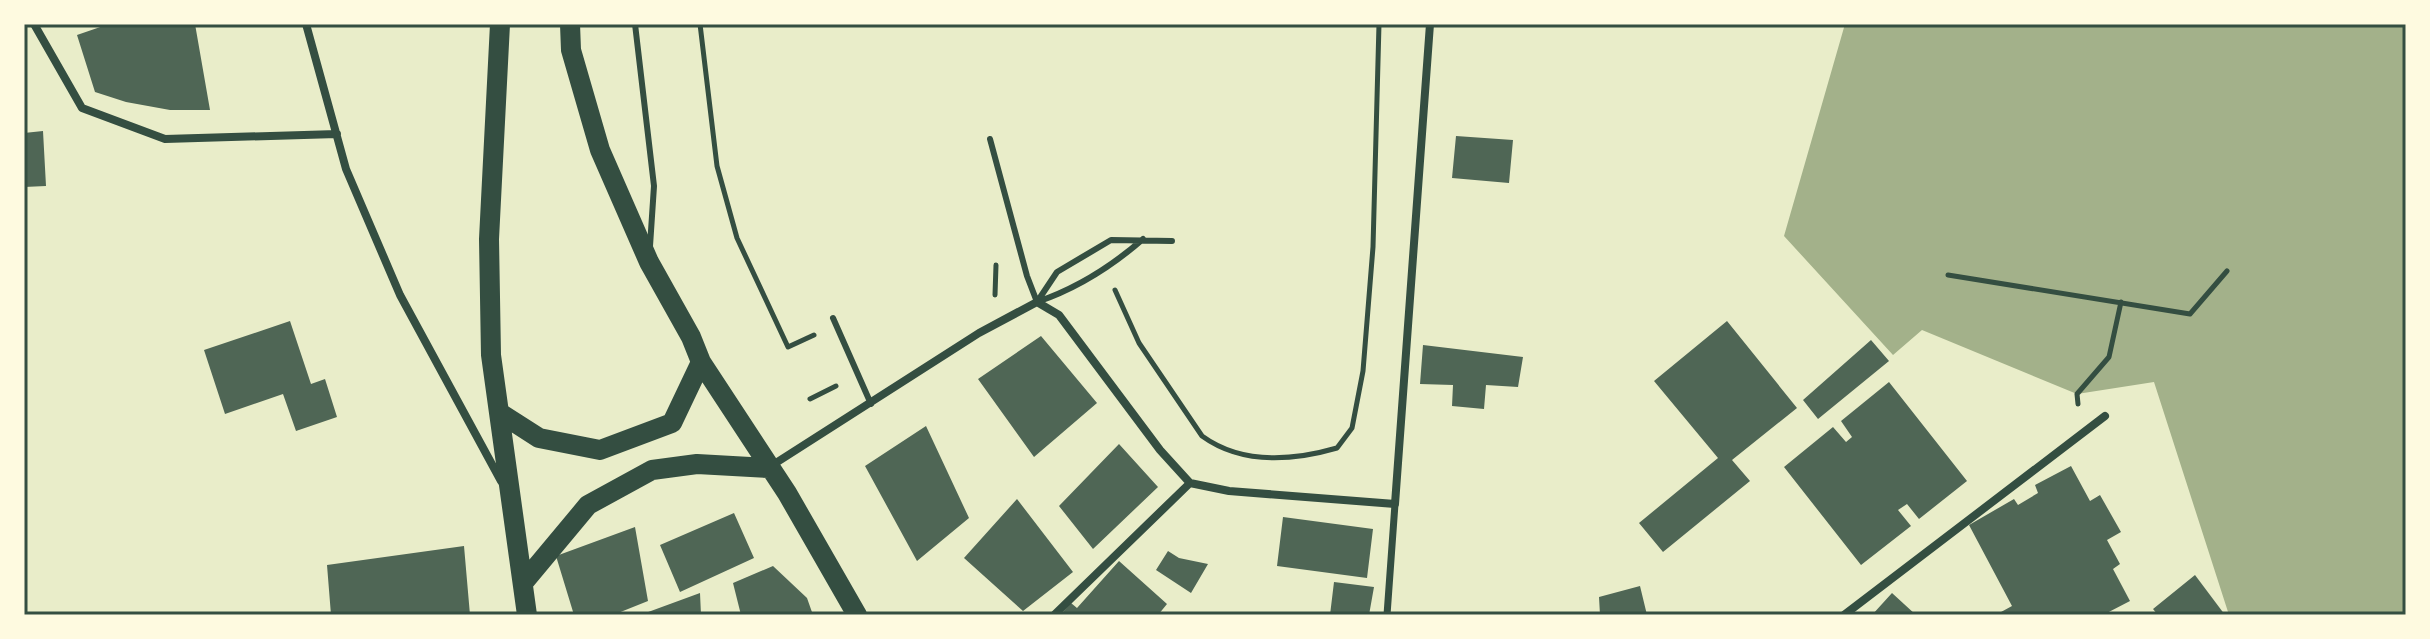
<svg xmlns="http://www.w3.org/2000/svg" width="2430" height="639" viewBox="0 0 2430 639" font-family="Roboto,sans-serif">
  <rect width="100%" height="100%" fill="#e9edc9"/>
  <path fill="#a3b18a" d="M 1845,24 L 2406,24 L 2406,615 L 2229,615 L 2154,382 L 2077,394 L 1922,330 L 1893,355 L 1784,236 Z"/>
  <path fill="#4f6655" d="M 109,24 L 195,24 L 210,110 L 170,110 L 126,102 L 95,92 L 77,35 Z
    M 43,131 L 46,186 L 24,187 L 24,133 Z
    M 1456,136 L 1513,140 L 1509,183 L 1452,178 Z
    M 290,321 L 311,384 L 325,379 L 337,417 L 296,431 L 283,394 L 225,414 L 204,350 Z
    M 1727,321 L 1797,408 L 1732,460 L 1750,481 L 1663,552 L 1639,523 L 1718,458 L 1654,381 Z
    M 1041,336 L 1097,403 L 1034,457 L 978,379 Z
    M 1871,340 L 1889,361 L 1818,419 L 1803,400 Z
    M 1423,345 L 1523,357 L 1518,387 L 1486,385 L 1484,409 L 1452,406 L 1453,385 L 1420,384 Z
    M 1889,382 L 1967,481 L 1919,519 L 1907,504 L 1898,510 L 1911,526 L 1861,565 L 1784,467 L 1833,427 L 1846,442 L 1852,437 L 1841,421 Z
    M 926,426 L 969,518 L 917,561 L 865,466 Z
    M 1119,444 L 1158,487 L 1093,549 L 1059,506 Z
    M 2071,466 L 2090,501 L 2100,495 L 2121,532 L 2107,540 L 2120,564 L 2113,569 L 2130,601 L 2103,615 L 2003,615 L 2001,612 L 2012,606 L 1969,525 L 2014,499 L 2018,505 L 2038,493 L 2035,485 Z
    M 1017,499 L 1073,572 L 1023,611 L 964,558 Z
    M 734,513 L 754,558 L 680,592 L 660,545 Z
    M 1283,517 L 1373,529 L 1367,578 L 1277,566 Z
    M 635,527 L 648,601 L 613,615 L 574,615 L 556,556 Z
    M 464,546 L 470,615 L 331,615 L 327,565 Z
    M 1168,551 L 1179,558 L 1208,564 L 1191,593 L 1156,570 Z
    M 1119,561 L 1167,604 L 1158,615 L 1060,615 L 1071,603 L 1077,608 Z
    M 773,566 L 807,598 L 813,615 L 741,615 L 733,583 Z
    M 2195,575 L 2225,615 L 2158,615 L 2153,609 Z
    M 1334,582 L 1374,587 L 1369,615 L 1330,615 Z
    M 1640,586 L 1647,615 L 1600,615 L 1599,597 Z
    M 700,593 L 701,615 L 640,615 Z
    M 1892,593 L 1916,615 L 1872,615 Z"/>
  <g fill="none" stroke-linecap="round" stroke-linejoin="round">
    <path stroke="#344e41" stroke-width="5" d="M 700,24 L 717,166 L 737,238 L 788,347 L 814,335
      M 1948,275 L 2190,314 L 2227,271
      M 1115,290 L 1139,343 L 1202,436 C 1242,465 1292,461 1337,448 L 1352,428 L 1363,371 L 1373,247 L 1379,24
      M 995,295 L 996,265
      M 810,399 L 836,386
      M 2078,404 L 2077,394 L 2109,357 L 2121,302"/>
    <path stroke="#344e41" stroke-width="6" d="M 635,24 L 654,186 L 650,246
      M 990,139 L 1027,276 L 1037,302
      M 1037,302 L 1057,272 L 1111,240 L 1172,241
      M 1037,302 C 1078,288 1111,267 1143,239
      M 833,318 L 871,404"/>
    <path stroke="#344e41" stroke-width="7" d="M 1387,615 L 1395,504"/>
    <path stroke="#344e41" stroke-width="8" d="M 34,24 L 82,108 L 165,139 L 337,134
      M 306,24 L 346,169 L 400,295 L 501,481
      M 771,466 L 979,333 L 1037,302 L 1059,315 L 1160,450 L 1190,483 L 1229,491 L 1395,504 L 1430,24
      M 1054,615 L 1190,483
      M 1844,615 L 2105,416"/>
    <path stroke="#344e41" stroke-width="20" d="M 500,24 L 489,239 L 491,355 L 527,615
      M 570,24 L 571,50 L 600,150 L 649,262 L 691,337 L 701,362 L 787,493 L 857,615
      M 500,413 L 539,438 L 600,450 L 672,423 L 701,362
      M 523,583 L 588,505 L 652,470 L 697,464 L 769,468"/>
  </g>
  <rect width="2430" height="639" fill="none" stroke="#fefae0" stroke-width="52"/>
  <rect x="26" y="26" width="2378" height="587" fill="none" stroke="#344e41" stroke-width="3"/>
</svg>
